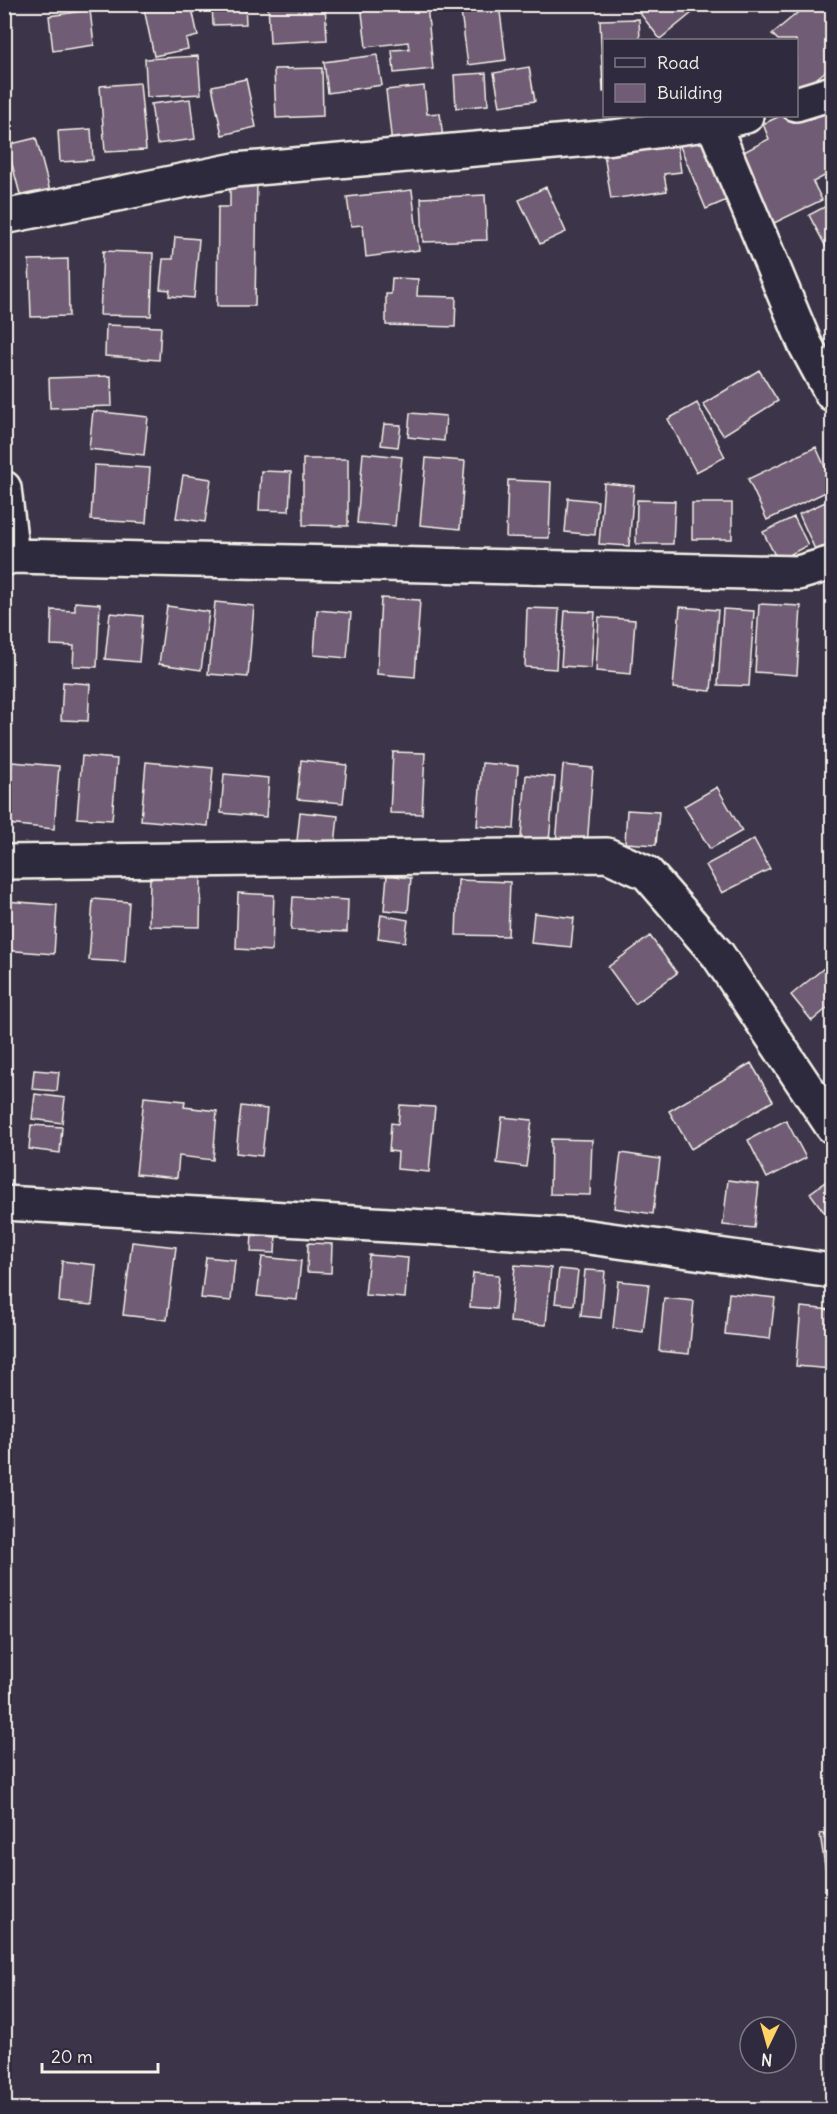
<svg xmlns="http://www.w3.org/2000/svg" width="837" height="2114" viewBox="0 0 837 2114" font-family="Delius,sans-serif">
  <rect width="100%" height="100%" fill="#3c3448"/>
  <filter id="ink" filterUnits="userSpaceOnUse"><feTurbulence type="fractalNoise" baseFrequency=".0167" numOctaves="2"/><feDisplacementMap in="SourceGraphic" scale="12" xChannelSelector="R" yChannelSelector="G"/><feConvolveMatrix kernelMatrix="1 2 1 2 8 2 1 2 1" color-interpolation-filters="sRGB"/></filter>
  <g filter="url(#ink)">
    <path fill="#705d75" stroke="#f4f1e8" stroke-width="1.5" d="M 143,4 L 191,4 L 198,36 L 186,39 L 188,49 L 154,56 Z
      M 212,4 L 245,4 L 246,24 L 213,25 Z
      M 268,4 L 325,4 L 327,40 L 270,43 Z
      M 361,4 L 396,4 L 396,8 L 427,5 L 433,69 L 394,73 L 392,50 L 409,49 L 408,42 L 366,47 Z
      M 460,4 L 499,4 L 506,60 L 468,65 Z
      M 648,4 L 703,4 L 660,39 L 639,12 Z
      M 808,4 L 832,4 L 832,66 L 796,95 L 796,40 L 778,40 L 772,34 Z
      M 90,10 L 94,45 L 53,51 L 49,16 Z
      M 639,19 L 640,40 L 604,40 L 604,92 L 603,92 L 600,20 Z
      M 377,55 L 382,85 L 328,93 L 324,62 Z
      M 198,56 L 201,94 L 147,97 L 145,59 Z
      M 529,67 L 535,101 L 500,106 L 494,73 Z
      M 322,68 L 323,116 L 276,118 L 274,69 Z
      M 486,73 L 488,105 L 456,108 L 454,75 Z
      M 246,79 L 256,127 L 222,135 L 212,86 Z
      M 140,83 L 146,150 L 105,152 L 100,86 Z
      M 424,86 L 427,114 L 440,113 L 443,139 L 392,144 L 386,90 Z
      M 190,99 L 195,139 L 157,144 L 151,104 Z
      M 811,100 L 819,115 L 832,108 L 832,172 L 813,182 L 822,200 L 772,224 L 738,155 L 769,139 L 763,124 L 780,116 L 796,116 Z
      M 91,129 L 93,160 L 60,162 L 58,131 Z
      M 702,135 L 729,199 L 706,209 L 679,144 Z
      M 676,137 L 681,172 L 664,174 L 667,191 L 611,199 L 603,147 Z
      M 36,138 L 51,195 L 22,202 L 7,145 Z
      M 230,179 L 257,180 L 255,306 L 217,306 L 218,207 L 230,207 Z
      M 546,187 L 566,232 L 540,244 L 519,200 Z
      M 412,190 L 419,250 L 366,257 L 363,225 L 351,226 L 347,197 Z
      M 485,195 L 487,240 L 423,242 L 421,198 Z
      M 832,203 L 832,244 L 826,247 L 809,215 Z
      M 175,237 L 199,239 L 194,298 L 169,296 L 170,290 L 160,289 L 163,259 L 173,259 Z
      M 103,251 L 153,253 L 151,316 L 100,315 Z
      M 68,259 L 69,316 L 31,317 L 29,260 Z
      M 392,278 L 418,279 L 417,296 L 456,297 L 455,327 L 386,325 L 386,294 L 391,294 Z
      M 106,325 L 161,327 L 159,360 L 105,356 Z
      M 759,370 L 778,401 L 723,435 L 703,404 Z
      M 111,376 L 112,406 L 50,408 L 49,378 Z
      M 697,403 L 725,457 L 696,472 L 668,419 Z
      M 93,411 L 148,417 L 144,455 L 89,449 Z
      M 410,413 L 446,416 L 444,441 L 408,437 Z
      M 384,424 L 401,425 L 398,447 L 381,445 Z
      M 816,447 L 832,483 L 832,489 L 767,520 L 748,479 Z
      M 363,453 L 402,457 L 395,526 L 357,523 Z
      M 426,458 L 465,461 L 460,529 L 420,525 Z
      M 303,459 L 348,459 L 348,526 L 303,525 Z
      M 94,465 L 150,468 L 146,523 L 91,520 Z
      M 261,471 L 291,472 L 289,511 L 259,510 Z
      M 183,475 L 211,479 L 205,522 L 176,518 Z
      M 508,480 L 551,482 L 549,538 L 506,537 Z
      M 604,483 L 634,486 L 629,546 L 599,544 Z
      M 568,498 L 598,501 L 595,535 L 565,532 Z
      M 832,499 L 832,550 L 818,556 L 799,514 Z
      M 637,500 L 675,501 L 673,544 L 636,544 Z
      M 692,503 L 732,503 L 732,539 L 692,539 Z
      M 794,517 L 808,545 L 778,561 L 763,532 Z
      M 381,598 L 420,600 L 415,677 L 377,674 Z
      M 75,602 L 100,604 L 97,667 L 73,666 L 74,646 L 51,645 L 52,610 L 75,611 Z
      M 215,602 L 254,606 L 248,677 L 208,674 Z
      M 759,604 L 801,606 L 797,675 L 755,672 Z
      M 167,606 L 209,612 L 201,670 L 159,664 Z
      M 680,607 L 718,610 L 711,691 L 673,688 Z
      M 527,608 L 559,609 L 556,669 L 525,667 Z
      M 723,609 L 754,611 L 749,686 L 718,685 Z
      M 317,610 L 351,613 L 347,658 L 314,655 Z
      M 565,611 L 595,612 L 591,668 L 561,666 Z
      M 110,613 L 143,616 L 139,662 L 105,659 Z
      M 599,617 L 635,620 L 631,674 L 596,671 Z
      M 63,682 L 90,684 L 88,721 L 61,720 Z
      M 393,752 L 425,753 L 422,814 L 390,813 Z
      M 82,756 L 117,759 L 112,820 L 77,818 Z
      M 301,760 L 347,765 L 343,803 L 297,799 Z
      M 12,762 L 59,766 L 54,829 L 7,824 Z
      M 146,762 L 213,768 L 208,826 L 141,820 Z
      M 482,763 L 518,766 L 514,829 L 477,826 Z
      M 563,765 L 593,768 L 587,846 L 556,843 Z
      M 224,774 L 269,778 L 266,817 L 221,813 Z
      M 526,775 L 555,777 L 549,841 L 521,838 Z
      M 717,787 L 742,831 L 710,849 L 684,806 Z
      M 627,810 L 659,812 L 656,845 L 625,843 Z
      M 300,812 L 338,816 L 335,845 L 297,841 Z
      M 754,839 L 770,869 L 722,893 L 706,865 Z
      M 387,875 L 411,878 L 408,912 L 384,910 Z
      M 150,876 L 201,877 L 200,927 L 149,926 Z
      M 458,880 L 510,882 L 508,936 L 456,935 Z
      M 238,893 L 274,895 L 272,951 L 236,949 Z
      M 293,897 L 348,900 L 347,932 L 291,930 Z
      M 93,899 L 129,902 L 125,962 L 89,960 Z
      M 5,901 L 57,905 L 54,954 L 4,950 Z
      M 534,913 L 574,918 L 571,947 L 531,943 Z
      M 381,915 L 408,920 L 405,942 L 378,938 Z
      M 650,936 L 677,973 L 635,1004 L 608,967 Z
      M 824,968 L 832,977 L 832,1004 L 812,1021 L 791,995 Z
      M 751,1063 L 773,1101 L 691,1149 L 669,1111 Z
      M 34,1070 L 59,1072 L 57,1091 L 32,1089 Z
      M 35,1094 L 65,1098 L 62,1123 L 32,1119 Z
      M 144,1097 L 185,1101 L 184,1107 L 217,1111 L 213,1160 L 179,1156 L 177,1178 L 136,1174 Z
      M 400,1105 L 435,1107 L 429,1172 L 397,1169 L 398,1152 L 389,1151 L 391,1123 L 398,1124 Z
      M 241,1106 L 267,1109 L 262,1156 L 236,1153 Z
      M 502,1117 L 532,1120 L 526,1167 L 497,1163 Z
      M 786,1120 L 806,1158 L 767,1178 L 748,1140 Z
      M 31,1125 L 62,1127 L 60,1153 L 29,1149 Z
      M 551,1139 L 592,1140 L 590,1195 L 550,1194 Z
      M 621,1153 L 660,1159 L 653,1214 L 614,1208 Z
      M 832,1177 L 832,1223 L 810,1193 Z
      M 728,1180 L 759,1184 L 754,1228 L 723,1225 Z
      M 252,1232 L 276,1233 L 275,1253 L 251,1252 Z
      M 132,1242 L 176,1247 L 167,1320 L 123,1315 Z
      M 308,1243 L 332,1244 L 331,1273 L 307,1272 Z
      M 369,1255 L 408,1258 L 405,1298 L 365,1295 Z
      M 206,1257 L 235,1260 L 231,1301 L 201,1298 Z
      M 262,1257 L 301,1261 L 297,1300 L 257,1296 Z
      M 62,1261 L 96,1265 L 92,1305 L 59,1302 Z
      M 515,1265 L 551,1268 L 546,1325 L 510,1322 Z
      M 559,1269 L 578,1271 L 574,1305 L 555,1303 Z
      M 585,1270 L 605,1271 L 601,1318 L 581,1316 Z
      M 473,1273 L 499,1275 L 496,1309 L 470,1307 Z
      M 618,1281 L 649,1284 L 643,1332 L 613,1328 Z
      M 729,1293 L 775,1298 L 770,1339 L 725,1334 Z
      M 664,1298 L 694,1301 L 689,1354 L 659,1351 Z
      M 801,1307 L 832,1310 L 832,1369 L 796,1366 Z
      M 832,1832 L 832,1879 L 827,1879 L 820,1834 Z"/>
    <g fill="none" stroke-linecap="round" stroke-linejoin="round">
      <g stroke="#f4f1e8" stroke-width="38">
        <path id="street" d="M 796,104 L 832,93
          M 713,123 L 805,344 L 832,394
          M 4,217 L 235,170 L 613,137 L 713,123 L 746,116
          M 4,488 L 12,556
          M 4,559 L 12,556 L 798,573 L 832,563
          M 4,862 L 607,855 L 647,873 L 718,955 L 832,1126
          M 4,1203 L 582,1236 L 832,1271"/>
      </g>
      <use href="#street" stroke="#2f2a3d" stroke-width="33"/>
    </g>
  </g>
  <rect width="837" height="2114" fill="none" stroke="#2f2a3d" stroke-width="24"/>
  <rect x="12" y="12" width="813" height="2090" fill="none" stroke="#f4f1e8" stroke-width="2" filter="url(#ink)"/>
  <rect x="603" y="39" width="195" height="78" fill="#2f2a3d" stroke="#7e7a81" stroke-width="1.5"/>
  <rect x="615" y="58" width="30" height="9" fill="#2f2a3d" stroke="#7e7a81" stroke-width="1.5"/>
  <text x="657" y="69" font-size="18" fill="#f4f1e8">Road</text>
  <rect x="615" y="84" width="30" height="18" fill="#705d75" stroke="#7e7a81" stroke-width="1.5"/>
  <text x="657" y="99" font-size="18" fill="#f4f1e8">Building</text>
  <g transform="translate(768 2045) rotate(185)"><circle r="28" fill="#2f2a3d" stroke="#7e7a81" stroke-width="1.5"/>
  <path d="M0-4.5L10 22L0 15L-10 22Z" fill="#ffd166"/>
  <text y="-9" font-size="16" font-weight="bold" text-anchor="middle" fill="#f4f1e8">N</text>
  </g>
  <path d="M42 2063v9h116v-9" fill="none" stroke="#f4f1e8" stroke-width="3"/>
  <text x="51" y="2063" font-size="18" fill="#f4f1e8" stroke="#2f2a3d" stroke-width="4.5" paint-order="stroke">20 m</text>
</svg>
